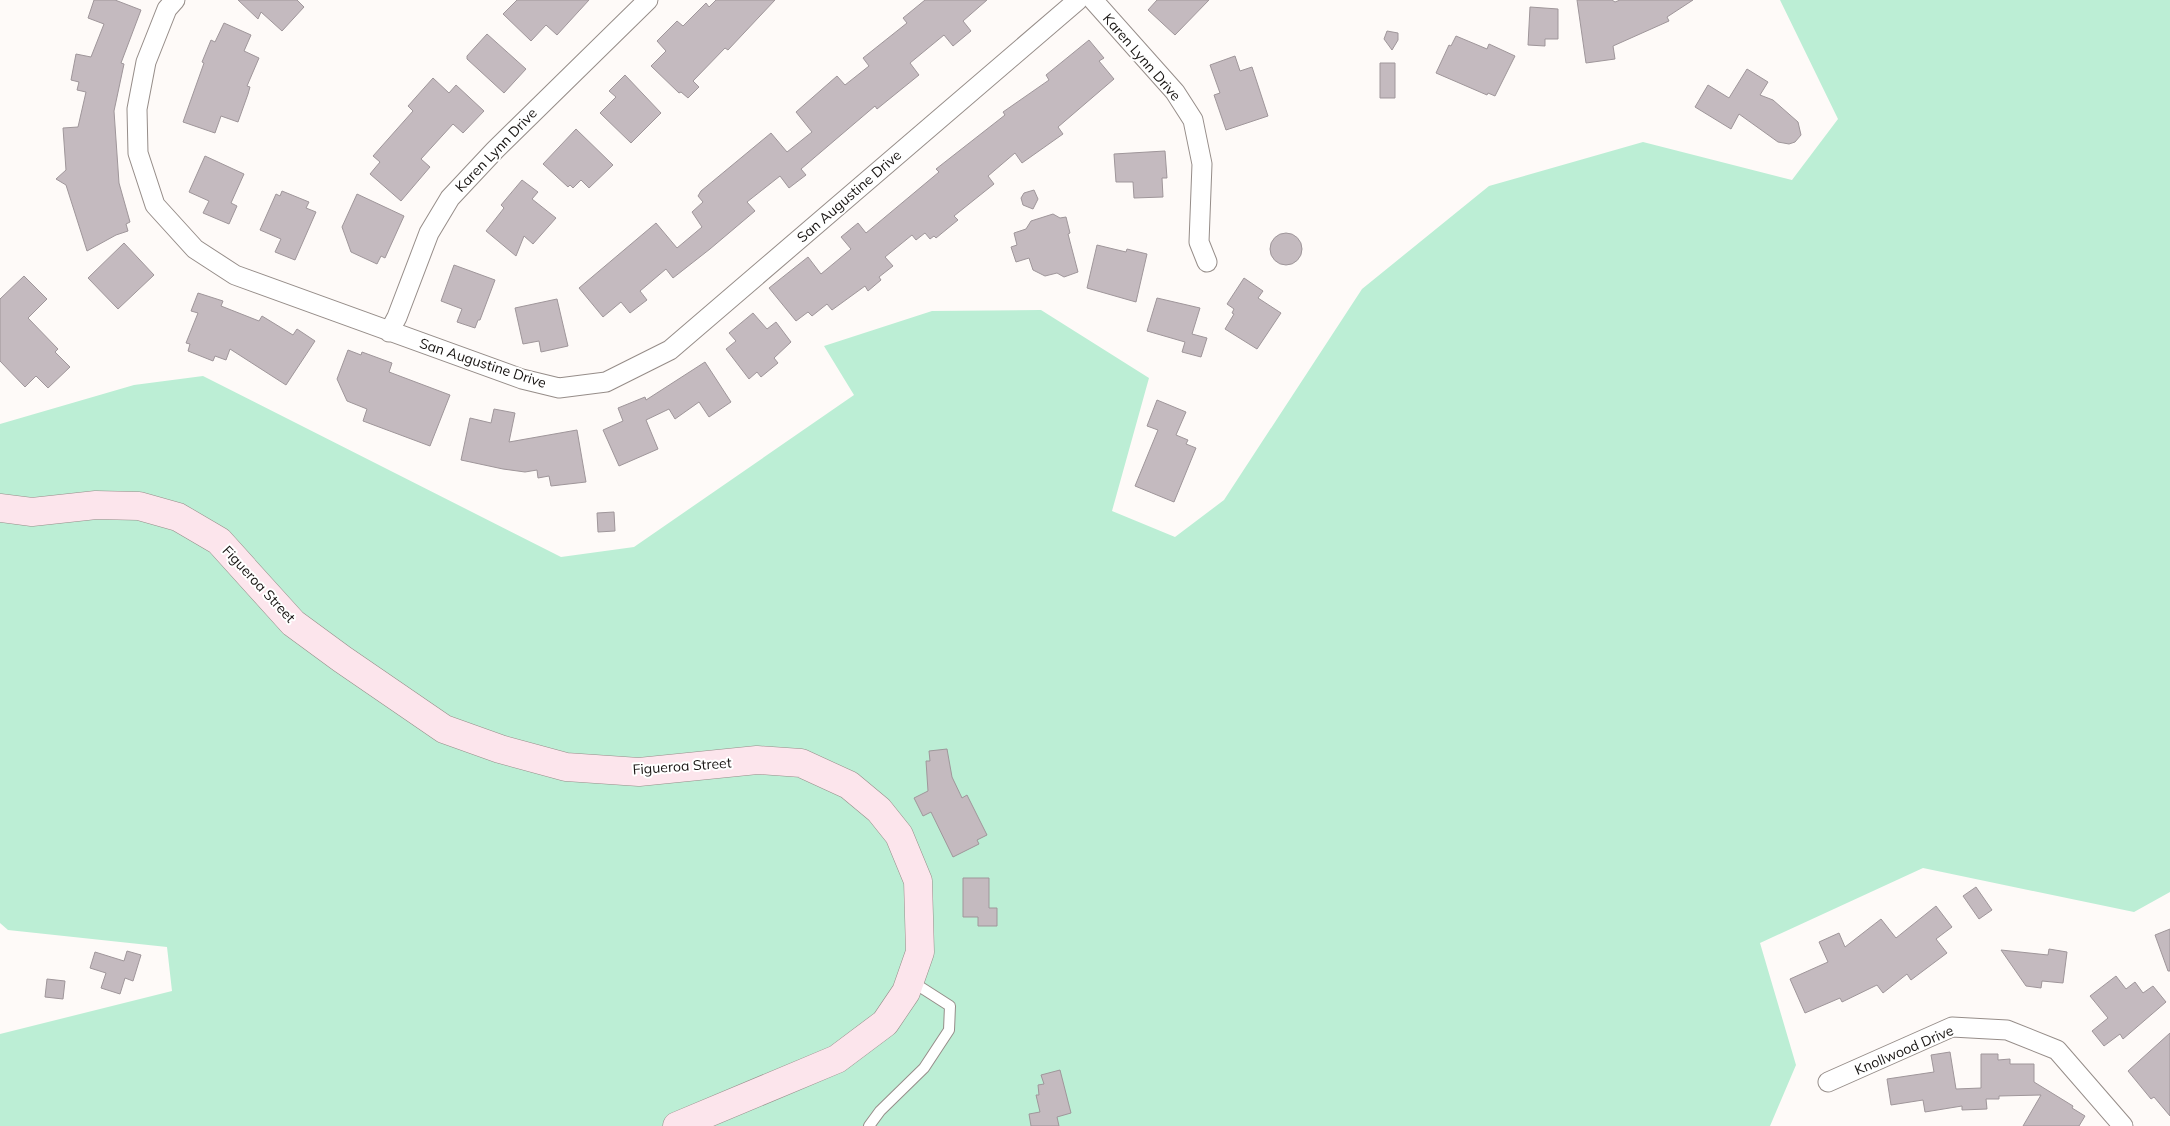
<svg xmlns="http://www.w3.org/2000/svg" width="2170" height="1126" viewBox="0 0 2170 1126" font-family="Mulish,sans-serif">
  <rect width="100%" height="100%" fill="#fefaf8"/>
  <path fill="#bceed5" d="M 1780,0 L 2170,0 L 2170,892 L 2134,912 L 1923,868 L 1760,943 L 1796,1065 L 1770,1126 L 0,1126 L 0,1034 L 172,991 L 167,947 L 8,930 L 0,923 L 0,424 L 134,385 L 203,376 L 561,557 L 634,547 L 854,395 L 824,346 L 932,311 L 1041,310 L 1149,378 L 1112,511 L 1175,537 L 1224,500 L 1362,289 L 1489,186 L 1643,142 L 1792,180 L 1838,119 Z"/>
  <path fill="#c4babf" stroke="#9f969a" d="M 94,0 L 115,0 L 141,10 L 121,63 L 124,64 L 114,111 L 119,183 L 130,222 L 126,224 L 128,231 L 116,235 L 87,251 L 66,185 L 56,179 L 66,170 L 63,128 L 78,127 L 86,92 L 77,90 L 79,82 L 71,80 L 76,54 L 91,57 L 104,24 L 88,18 Z
    M 238,0 L 297,0 L 304,7 L 282,31 L 261,12 L 258,19 Z
    M 517,0 L 589,0 L 557,35 L 546,25 L 531,41 L 503,14 Z
    M 716,0 L 775,0 L 728,50 L 725,48 L 693,81 L 699,87 L 688,98 L 681,92 L 679,93 L 651,66 L 666,51 L 657,41 L 677,21 L 683,26 L 706,3 L 709,7 Z
    M 925,0 L 987,0 L 963,21 L 971,31 L 953,46 L 944,35 L 910,63 L 919,75 L 877,109 L 875,106 L 801,169 L 806,175 L 789,188 L 780,176 L 747,202 L 755,211 L 710,249 L 673,278 L 666,269 L 640,291 L 647,300 L 630,313 L 621,302 L 603,317 L 579,288 L 656,223 L 677,248 L 702,227 L 692,212 L 703,202 L 698,196 L 701,191 L 771,133 L 787,152 L 812,132 L 796,112 L 837,76 L 845,85 L 869,66 L 863,58 L 907,23 L 903,18 Z
    M 1157,0 L 1209,0 L 1175,35 L 1148,10 Z
    M 1577,0 L 1612,0 L 1615,2 L 1620,0 L 1693,0 L 1667,17 L 1669,21 L 1613,46 L 1615,59 L 1586,63 Z
    M 1530,7 L 1558,9 L 1558,39 L 1545,39 L 1545,46 L 1528,45 Z
    M 224,23 L 251,35 L 244,51 L 259,58 L 247,86 L 250,87 L 248,94 L 238,122 L 221,116 L 215,133 L 183,122 L 204,63 L 202,62 L 211,40 L 215,42 Z
    M 1387,31 L 1398,33 L 1398,40 L 1392,50 L 1384,39 Z
    M 487,34 L 526,69 L 504,93 L 467,59 L 467,56 Z
    M 1456,36 L 1487,49 L 1489,44 L 1515,56 L 1495,96 L 1488,93 L 1487,95 L 1436,73 L 1449,45 L 1451,46 Z
    M 1089,40 L 1104,58 L 1099,61 L 1114,79 L 1058,127 L 1063,134 L 1022,163 L 1015,153 L 988,176 L 994,184 L 954,216 L 958,220 L 936,238 L 934,236 L 930,239 L 925,233 L 916,240 L 912,235 L 885,257 L 893,266 L 879,277 L 881,280 L 868,291 L 865,286 L 832,310 L 827,304 L 812,316 L 808,312 L 796,321 L 769,288 L 808,257 L 821,274 L 851,249 L 841,237 L 858,223 L 866,233 L 939,172 L 936,169 L 1005,115 L 1003,112 L 1049,80 L 1046,75 Z
    M 1235,56 L 1240,71 L 1252,67 L 1268,116 L 1226,130 L 1214,95 L 1220,93 L 1210,65 Z
    M 1380,63 L 1395,63 L 1395,98 L 1380,98 Z
    M 1747,69 L 1768,82 L 1760,95 L 1773,100 L 1798,122 L 1801,135 L 1795,142 L 1789,144 L 1778,142 L 1739,114 L 1731,129 L 1695,107 L 1708,85 L 1729,98 Z
    M 625,75 L 661,113 L 631,143 L 600,113 L 616,97 L 609,91 Z
    M 433,78 L 449,93 L 456,85 L 484,111 L 463,133 L 453,124 L 421,159 L 430,167 L 401,201 L 370,174 L 380,162 L 373,156 L 413,111 L 408,106 Z
    M 576,129 L 613,165 L 589,188 L 581,180 L 573,188 L 570,185 L 568,187 L 543,164 Z
    M 1165,151 L 1167,178 L 1162,178 L 1163,197 L 1134,198 L 1133,182 L 1116,182 L 1114,154 Z
    M 205,156 L 244,174 L 231,203 L 237,206 L 229,224 L 203,213 L 209,201 L 189,192 Z
    M 522,180 L 538,192 L 532,199 L 556,218 L 533,244 L 524,236 L 516,256 L 486,231 L 504,208 L 501,205 Z
    M 1034,190 L 1038,199 L 1033,209 L 1023,205 L 1021,198 L 1024,193 Z
    M 282,191 L 309,202 L 306,208 L 316,212 L 295,260 L 275,252 L 281,239 L 260,230 L 276,194 L 280,196 Z
    M 357,194 L 404,216 L 385,258 L 381,256 L 377,264 L 351,252 L 342,227 Z
    M 1053,214 L 1060,218 L 1066,217 L 1070,233 L 1068,234 L 1078,272 L 1064,277 L 1057,273 L 1045,276 L 1033,270 L 1029,258 L 1016,262 L 1011,247 L 1017,245 L 1014,233 L 1026,229 L 1031,221 Z
    M1270 249a16 16 0 1 1 32 0a16 16 0 1 1-32 0Z
    M 124,243 L 154,275 L 118,309 L 88,278 Z
    M 1097,245 L 1126,252 L 1127,249 L 1147,254 L 1136,302 L 1087,288 Z
    M 454,265 L 495,280 L 480,320 L 478,320 L 475,328 L 457,322 L 462,309 L 441,301 Z
    M 24,276 L 47,299 L 28,318 L 58,349 L 55,352 L 70,367 L 48,388 L 36,376 L 25,387 L 0,361 L 0,299 Z
    M 1244,278 L 1263,291 L 1258,298 L 1281,313 L 1257,349 L 1225,329 L 1234,314 L 1232,313 L 1234,309 L 1227,304 Z
    M 198,293 L 223,301 L 221,306 L 259,321 L 262,316 L 293,335 L 297,329 L 315,341 L 286,385 L 230,349 L 226,360 L 215,356 L 213,361 L 188,351 L 190,344 L 186,343 L 198,313 L 191,311 Z
    M 1157,298 L 1200,308 L 1192,334 L 1207,338 L 1201,357 L 1182,352 L 1185,342 L 1147,331 Z
    M 557,299 L 568,346 L 541,352 L 539,341 L 523,344 L 515,308 Z
    M 753,313 L 767,329 L 776,322 L 791,342 L 774,358 L 778,363 L 761,377 L 757,372 L 749,379 L 726,349 L 736,341 L 729,333 Z
    M 348,350 L 361,355 L 362,352 L 392,363 L 389,372 L 450,395 L 430,446 L 363,421 L 367,409 L 347,401 L 337,379 Z
    M 705,362 L 731,402 L 709,417 L 699,402 L 675,419 L 669,409 L 646,420 L 658,449 L 619,466 L 603,430 L 623,421 L 618,408 L 645,397 L 646,400 Z
    M 1157,400 L 1186,412 L 1176,435 L 1188,440 L 1186,444 L 1196,448 L 1174,502 L 1135,486 L 1158,430 L 1147,426 Z
    M 494,409 L 515,413 L 509,442 L 577,430 L 586,482 L 551,486 L 549,476 L 538,478 L 537,470 L 525,472 L 503,469 L 461,460 L 470,418 L 491,423 Z
    M 614,512 L 615,531 L 598,532 L 597,513 Z
    M 947,749 L 952,777 L 962,798 L 967,795 L 987,835 L 977,840 L 979,844 L 953,857 L 931,812 L 923,816 L 914,798 L 928,791 L 926,761 L 930,761 L 929,751 Z
    M 963,878 L 989,878 L 989,908 L 997,908 L 997,926 L 978,926 L 978,917 L 963,917 Z
    M 1976,887 L 1992,910 L 1979,919 L 1963,896 Z
    M 1936,906 L 1952,927 L 1936,939 L 1947,953 L 1911,980 L 1907,974 L 1883,993 L 1877,985 L 1842,1002 L 1840,998 L 1805,1013 L 1790,979 L 1828,962 L 1819,942 L 1839,933 L 1845,947 L 1881,919 L 1896,938 Z
    M 2170,929 L 2170,971 L 2168,971 L 2155,935 Z
    M 2049,949 L 2067,952 L 2063,983 L 2042,981 L 2041,988 L 2026,986 L 2001,950 L 2048,955 Z
    M 127,951 L 141,955 L 133,981 L 125,978 L 120,994 L 101,988 L 106,973 L 90,968 L 95,952 L 124,961 Z
    M 2116,976 L 2126,989 L 2135,982 L 2143,993 L 2153,986 L 2166,1002 L 2123,1039 L 2120,1034 L 2104,1046 L 2092,1031 L 2108,1018 L 2090,996 Z
    M 47,979 L 65,981 L 63,999 L 45,997 Z
    M 2170,1033 L 2170,1116 L 2154,1097 L 2151,1099 L 2128,1071 Z
    M 1950,1052 L 1956,1089 L 1981,1088 L 1981,1054 L 1998,1054 L 1998,1060 L 2010,1059 L 2010,1064 L 2034,1064 L 2034,1082 L 2073,1106 L 2072,1108 L 2085,1116 L 2079,1126 L 2023,1126 L 2041,1095 L 1999,1096 L 1999,1099 L 1986,1099 L 1987,1109 L 1962,1110 L 1962,1106 L 1925,1112 L 1923,1100 L 1891,1105 L 1887,1079 L 1934,1072 L 1931,1055 Z
    M 1060,1070 L 1071,1113 L 1057,1117 L 1059,1126 L 1031,1126 L 1029,1114 L 1040,1112 L 1036,1095 L 1039,1095 L 1038,1085 L 1044,1084 L 1041,1075 Z"/>
  <g fill="none" stroke-linecap="round" stroke-linejoin="round">
    <g stroke="#968d89" stroke-width="12">
      <path id="lane" d="M 869,1126 L 880,1111 L 924,1068 L 949,1030 L 950,1006 L 911,981"/>
    </g>
    <g stroke="#968d89" stroke-width="21">
      <path id="street" d="M 175,0 L 167,9 L 146,62 L 137,109 L 138,153 L 155,205 L 195,249 L 235,275 L 522,379 L 559,388 L 606,382 L 670,350 L 1078,0
        M 1093,0 L 1175,92 L 1193,120 L 1202,164 L 1199,242 L 1207,262
        M 389,332 L 397,317 L 429,233 L 450,198 L 495,150 L 648,0
        M 1828,1082 L 1952,1027 L 2007,1030 L 2057,1050 L 2123,1126"/>
    </g>
    <g stroke="#968d89" stroke-width="29">
      <path id="secondary" d="M 0,508 L 32,512 L 96,505 L 139,506 L 178,517 L 219,541 L 293,623 L 342,659 L 444,729 L 500,749 L 566,767 L 639,772 L 757,760 L 801,763 L 849,785 L 879,810 L 899,835 L 918,881 L 920,952 L 906,992 L 885,1023 L 837,1059 L 677,1126"/>
    </g>
    <use href="#lane" stroke="#fff" stroke-width="10"/>
    <use href="#street" stroke="#fff" stroke-width="19"/>
    <use href="#secondary" stroke="#fce5ec" stroke-width="28"/>
  </g>
  <g text-anchor="middle" dominant-baseline="central" stroke-width="4" stroke-linejoin="round" paint-order="stroke">
    <g font-size="14" fill="#171412" stroke="#fff">
      <text transform="translate(1142 57) rotate(49)">Karen Lynn Drive</text>
      <text transform="translate(496 150) rotate(-46)">Karen Lynn Drive</text>
      <text transform="translate(849 196) rotate(-41)">San Augustine Drive</text>
      <text transform="translate(483 363) rotate(18)">San Augustine Drive</text>
      <text transform="translate(259 584) rotate(47)">Figueroa Street</text>
      <text transform="translate(682 766) rotate(-4)">Figueroa Street</text>
      <text transform="translate(1904 1050) rotate(-23)">Knollwood Drive</text>
    </g>
  </g>
</svg>
